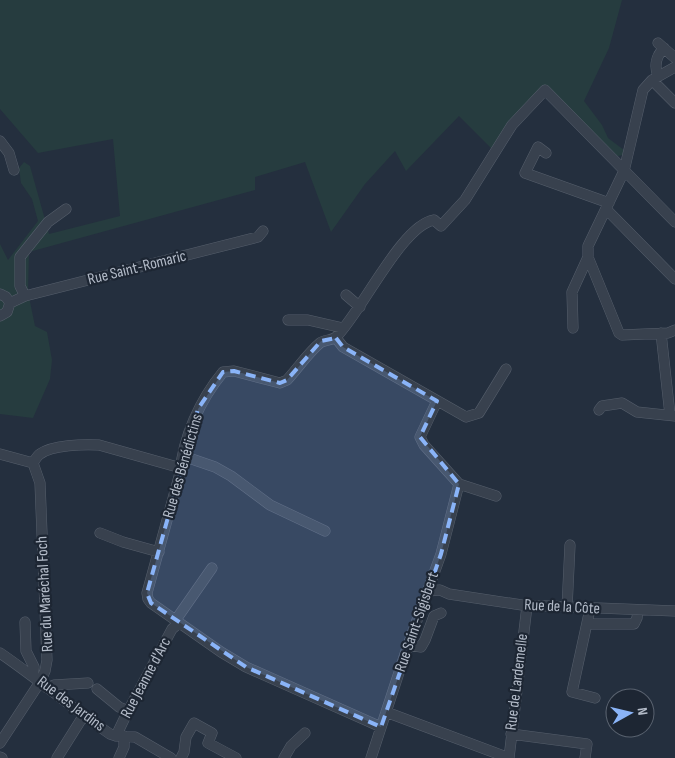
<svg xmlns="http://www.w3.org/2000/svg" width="675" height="758" viewBox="0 0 675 758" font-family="'Sofia Sans Condensed',sans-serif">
  <rect width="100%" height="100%" fill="#242f3e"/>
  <path fill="#263c3f" d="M 0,0 L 622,0 L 609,48 L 584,101 L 602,125 L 608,138 L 624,150 L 623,155 L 618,156 L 609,155 L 545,90 L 492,149 L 459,116 L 406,171 L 395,151 L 365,184 L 331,232 L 305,162 L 255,177 L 255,190 L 29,252 L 28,292 L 35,326 L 47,332 L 52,360 L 50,379 L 33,418 L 0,414 L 0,244 L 8,260 L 38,221 L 32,199 L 21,183 L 19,168 L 24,162 L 30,166 L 49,234 L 120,216 L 113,139 L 38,153 L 0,109 Z"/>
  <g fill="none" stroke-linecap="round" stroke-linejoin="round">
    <g stroke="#565f6c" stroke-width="11">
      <path id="minor" d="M 658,43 L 675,58
        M 658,76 C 654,66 656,56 664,48
        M 652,80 L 675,103
        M 0,141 L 9,153 L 14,170
        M 546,153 L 538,147 L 525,173 L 609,203
        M 606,209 L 675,279
        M 588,257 L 619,333 L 622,335 L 668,333 L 675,330
        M 0,294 L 6,297 L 10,303 L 7,312 L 0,316
        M 346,295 L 360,307
        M 25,296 L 20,286 L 20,257 L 48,222 L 66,209
        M 10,303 L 25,296 L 258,237 L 263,231
        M 288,320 L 308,320 L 343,328
        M 573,328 L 572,292 L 588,257 L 588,246 L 624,171 L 643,90 L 652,80 L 675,67
        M 661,333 L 670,415
        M 336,338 L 343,347 L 466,417 L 479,413 L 506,369
        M 437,401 L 420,437 L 424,445 L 459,484 L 496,496
        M 599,410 L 602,406 L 622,403 L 637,412 L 675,416
        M 0,454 L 33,463
        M 183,456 L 215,467 L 231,476 L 270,505 L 325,531
        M 33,463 C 35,460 37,456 40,454 C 52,445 84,444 99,445 L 181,468
        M 100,533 L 123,542 L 159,552
        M 428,591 L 440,590 L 449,594 L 522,605 L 675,611
        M 567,608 L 570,545
        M 590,609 L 572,692 L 595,698
        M 175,621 L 212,568
        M 25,622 L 26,651 L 34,667 L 33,676
        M 588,624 L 634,624 L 637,618 L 638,610
        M 408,645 L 421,647 L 425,640 L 434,616 L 441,613
        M 0,653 C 38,679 72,708 110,734 L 116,736 L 135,737 L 171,758
        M 47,688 L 54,685 L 88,683
        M 97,689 L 119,707 L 128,711
        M 386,712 L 509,758
        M 381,727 L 246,667 L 221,652 L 151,603 L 148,599 L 147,593 L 180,473 C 183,437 200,400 223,372 L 234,371 L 280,383 L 287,380 C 298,368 308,353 320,343 C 325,339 333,341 337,336 C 362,311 402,225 434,220 L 441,226 L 465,200 L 512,125 L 545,90 L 675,222
        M 511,734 L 587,744 L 585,758
        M 116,736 L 128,711 L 172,629 L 179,623
        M 0,743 L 40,682 L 45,671 L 47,660 L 40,483 L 33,463
        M 0,757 L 2,758
        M 57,758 L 84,715
        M 119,758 L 124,747 L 124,736
        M 181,758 L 184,752 L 186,737 L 194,723 L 212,733 L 208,743 L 236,758
        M 284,758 L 291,746 L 305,733
        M 371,758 L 408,645 L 441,554 L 459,484
        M 509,758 L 527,606"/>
    </g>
    <use href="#minor" stroke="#38414e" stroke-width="10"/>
  </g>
  <path fill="#8ab4f8" fill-opacity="0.2" stroke="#8ab4f8" stroke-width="4" stroke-dasharray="10 6" stroke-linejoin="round" d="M 336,338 L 343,347 L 437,401 L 420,437 L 459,484 L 441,554 L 381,727 L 246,667 L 151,603 L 147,593 L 198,409 L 223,372 L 234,371 L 280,383 L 287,380 L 321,341 Z"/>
  <g text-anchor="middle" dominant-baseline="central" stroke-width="4.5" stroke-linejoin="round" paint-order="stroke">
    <g font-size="16" fill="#b4bcc9" stroke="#1d2633">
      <text transform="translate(137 268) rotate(-14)">Rue Saint-Romaric</text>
      <text transform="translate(183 466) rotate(-74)">Rue des Bénédictins</text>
      <text transform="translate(45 594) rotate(-93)">Rue du Maréchal Foch</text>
      <text transform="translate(562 607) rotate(3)">Rue de la Côte</text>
      <text transform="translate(417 622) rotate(-71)">Rue Saint-Sigisbert</text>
      <text transform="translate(146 678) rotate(-62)">Rue Jeanne d'Arc</text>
      <text transform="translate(517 682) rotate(-83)">Rue de Lardemelle</text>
      <text transform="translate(71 704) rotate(37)">Rue des Jardins</text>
    </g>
  </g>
  <g transform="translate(630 713) rotate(82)"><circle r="24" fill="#1d2633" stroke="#59626f"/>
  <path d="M0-4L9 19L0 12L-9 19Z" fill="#8ab4f8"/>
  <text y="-8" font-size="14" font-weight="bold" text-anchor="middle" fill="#b4bcc9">N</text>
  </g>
</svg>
